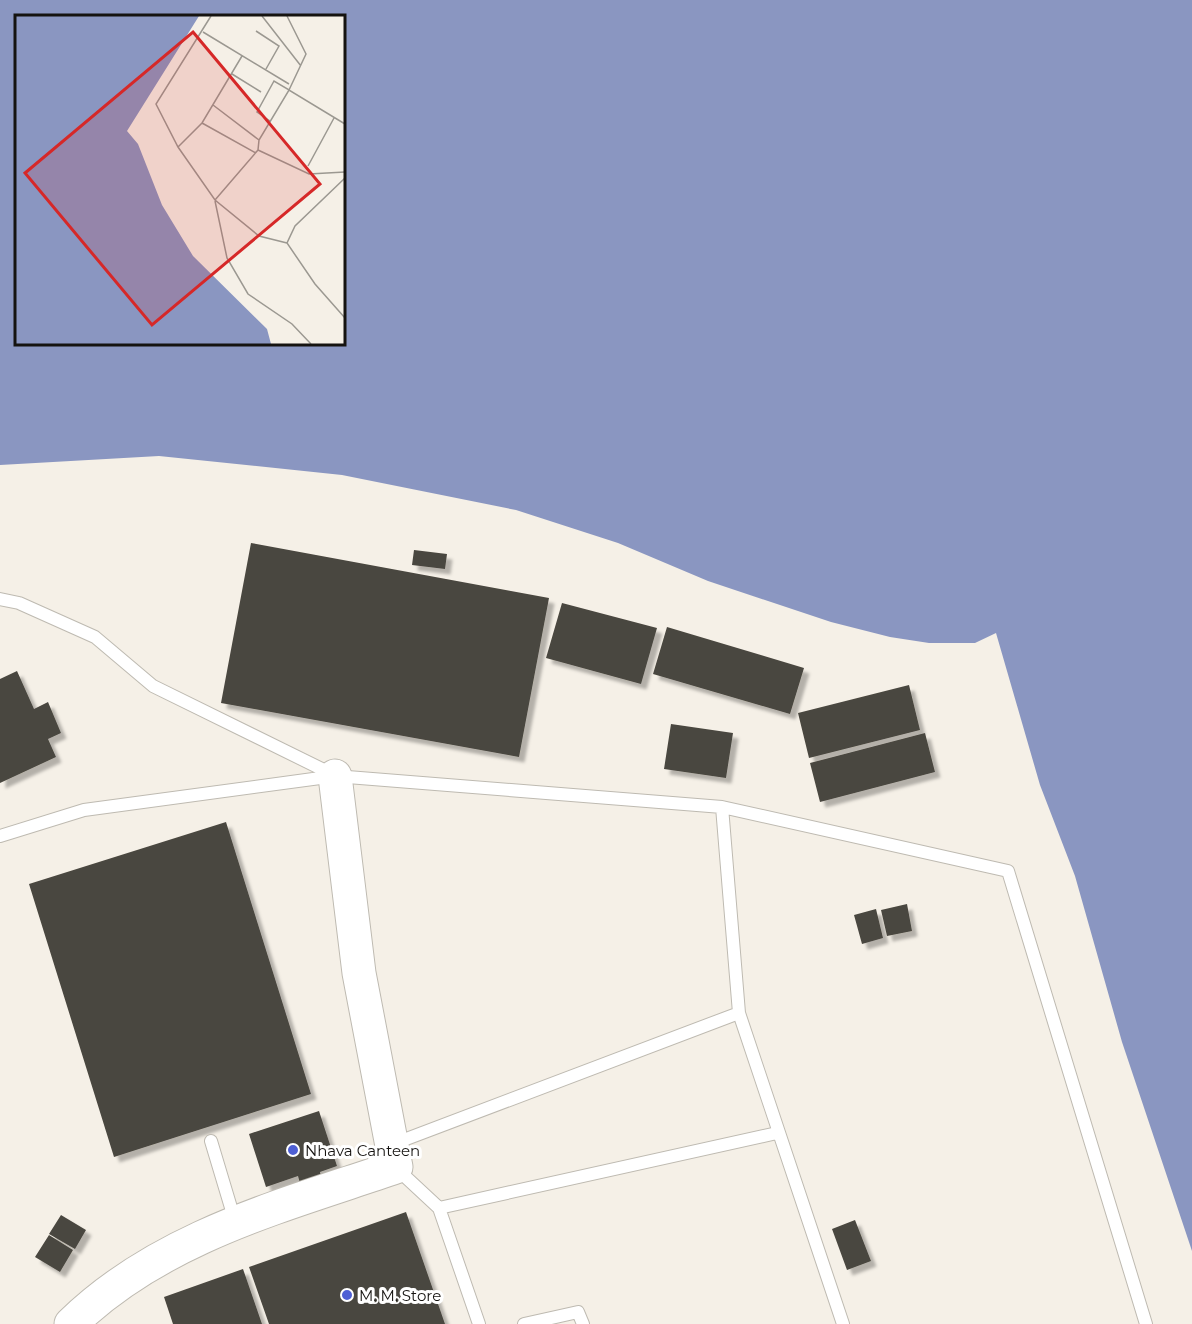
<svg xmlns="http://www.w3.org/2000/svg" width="1192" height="1324" viewBox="0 0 1192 1324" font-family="Montserrat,sans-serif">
  <defs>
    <filter id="shadow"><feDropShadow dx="5.5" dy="5.5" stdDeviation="1.5" flood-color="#0004"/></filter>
  </defs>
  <rect width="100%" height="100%" fill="#f5f0e7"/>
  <path fill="#8a96c1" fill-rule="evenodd" d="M 0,0 L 1192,0 L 1192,1251 L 1122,1042 L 1075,876 L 1040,785 L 996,633 L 975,643 L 929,643 L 890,637 L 831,622 L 708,581 L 618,543 L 516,510 L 342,475 L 159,456 L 0,465 ZM 16,16 L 344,16 L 344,344 L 16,344 Z"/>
  <path fill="#4a473f" filter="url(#shadow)" d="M 251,543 L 549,598 L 519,757 L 221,703 Z
    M 414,550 L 447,554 L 445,569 L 412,565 Z
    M 562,603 L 657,628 L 641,684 L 546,658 Z
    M 667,627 L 804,668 L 790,714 L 653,674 Z
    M 17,671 L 34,709 L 48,702 L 61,733 L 48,739 L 56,757 L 0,783 L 0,679 Z
    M 909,685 L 920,730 L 809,758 L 798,713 Z
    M 671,724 L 733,733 L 726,778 L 664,769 Z
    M 925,733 L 935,772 L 820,802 L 810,763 Z
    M 226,822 L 311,1094 L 114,1157 L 29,884 Z
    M 907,904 L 912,931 L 887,936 L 881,910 Z
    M 876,909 L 883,938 L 862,944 L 854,915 Z
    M 319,1111 L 337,1166 L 320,1172 L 322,1180 L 301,1187 L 298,1176 L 266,1187 L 249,1134 Z
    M 406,1212 L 445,1324 L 269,1324 L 249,1267 Z
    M 61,1215 L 86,1230 L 75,1249 L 49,1234 Z
    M 855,1220 L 871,1261 L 847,1270 L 832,1229 Z
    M 49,1235 L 73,1250 L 60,1272 L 35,1257 Z
    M 243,1269 L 262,1324 L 173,1324 L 164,1297 Z"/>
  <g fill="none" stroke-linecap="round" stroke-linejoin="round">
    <g stroke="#bebab1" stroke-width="14">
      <path id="lane" d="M 0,599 L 19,603 L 95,637 L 153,686 L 334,775
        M 722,807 L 739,1013 L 843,1324
        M 0,836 L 84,810 L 335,776 L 722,807 L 1008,871 L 1146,1324
        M 211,1141 L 235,1221
        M 393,1144 L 739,1013
        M 396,1168 L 439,1208 L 479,1324
        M 439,1208 L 777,1133
        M 524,1324 L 578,1312 L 583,1324"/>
    </g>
    <g stroke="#bebab1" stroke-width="35">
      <path id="secondary" d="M 71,1324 C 160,1237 282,1206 396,1167 L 359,973 L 335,776"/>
    </g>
    <use href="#lane" stroke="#fff" stroke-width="12"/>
    <use href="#secondary" stroke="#fff" stroke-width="33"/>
  </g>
  <g fill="#4e5fd4" stroke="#fff" stroke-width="2">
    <circle cx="293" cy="1150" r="6"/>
    <circle cx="347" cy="1295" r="6"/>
  </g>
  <g text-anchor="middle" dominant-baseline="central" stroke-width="6" stroke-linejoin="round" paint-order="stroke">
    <g font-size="15" fill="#151310" stroke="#fff" text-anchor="start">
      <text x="305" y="1150">Nhava Canteen</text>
      <text x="359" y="1295">M. M. Store</text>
    </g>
  </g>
  <g transform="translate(15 15)">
    <rect width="330" height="330" fill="#f5f0e7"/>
    <path d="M 0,1 L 184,1 L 112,116 L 123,129 L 147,190 L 178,241 L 252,314 L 256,329 L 0,329 Z" fill="#8a96c1"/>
    <path fill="none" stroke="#9b9891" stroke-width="1.5" d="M 196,1 L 141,89 L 163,132 L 200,185 L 244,221 L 272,228M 247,1 L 286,51M 241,16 L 264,31 L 251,54M 188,17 L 274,69M 217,59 L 246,77M 198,90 L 244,125M 255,106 L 242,97 L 259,66 L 274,75 L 291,39 L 272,1M 187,108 L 241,138M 163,132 L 187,108 L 227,41M 243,135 L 244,125 L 274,75 L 330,109M 293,151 L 319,103M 330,163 L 280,211 L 272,228 L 300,269 L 330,303M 200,185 L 243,135 L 294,159 L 330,157M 200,186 L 212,243 L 233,279 L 277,309 L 296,329"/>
    <path fill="#d62828" fill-opacity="0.15" stroke="#d62828" stroke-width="3" d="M 178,17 L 305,169 L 137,310 L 10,158 Z"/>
    <rect width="330" height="330" fill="none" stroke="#151310" stroke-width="3"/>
  </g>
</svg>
